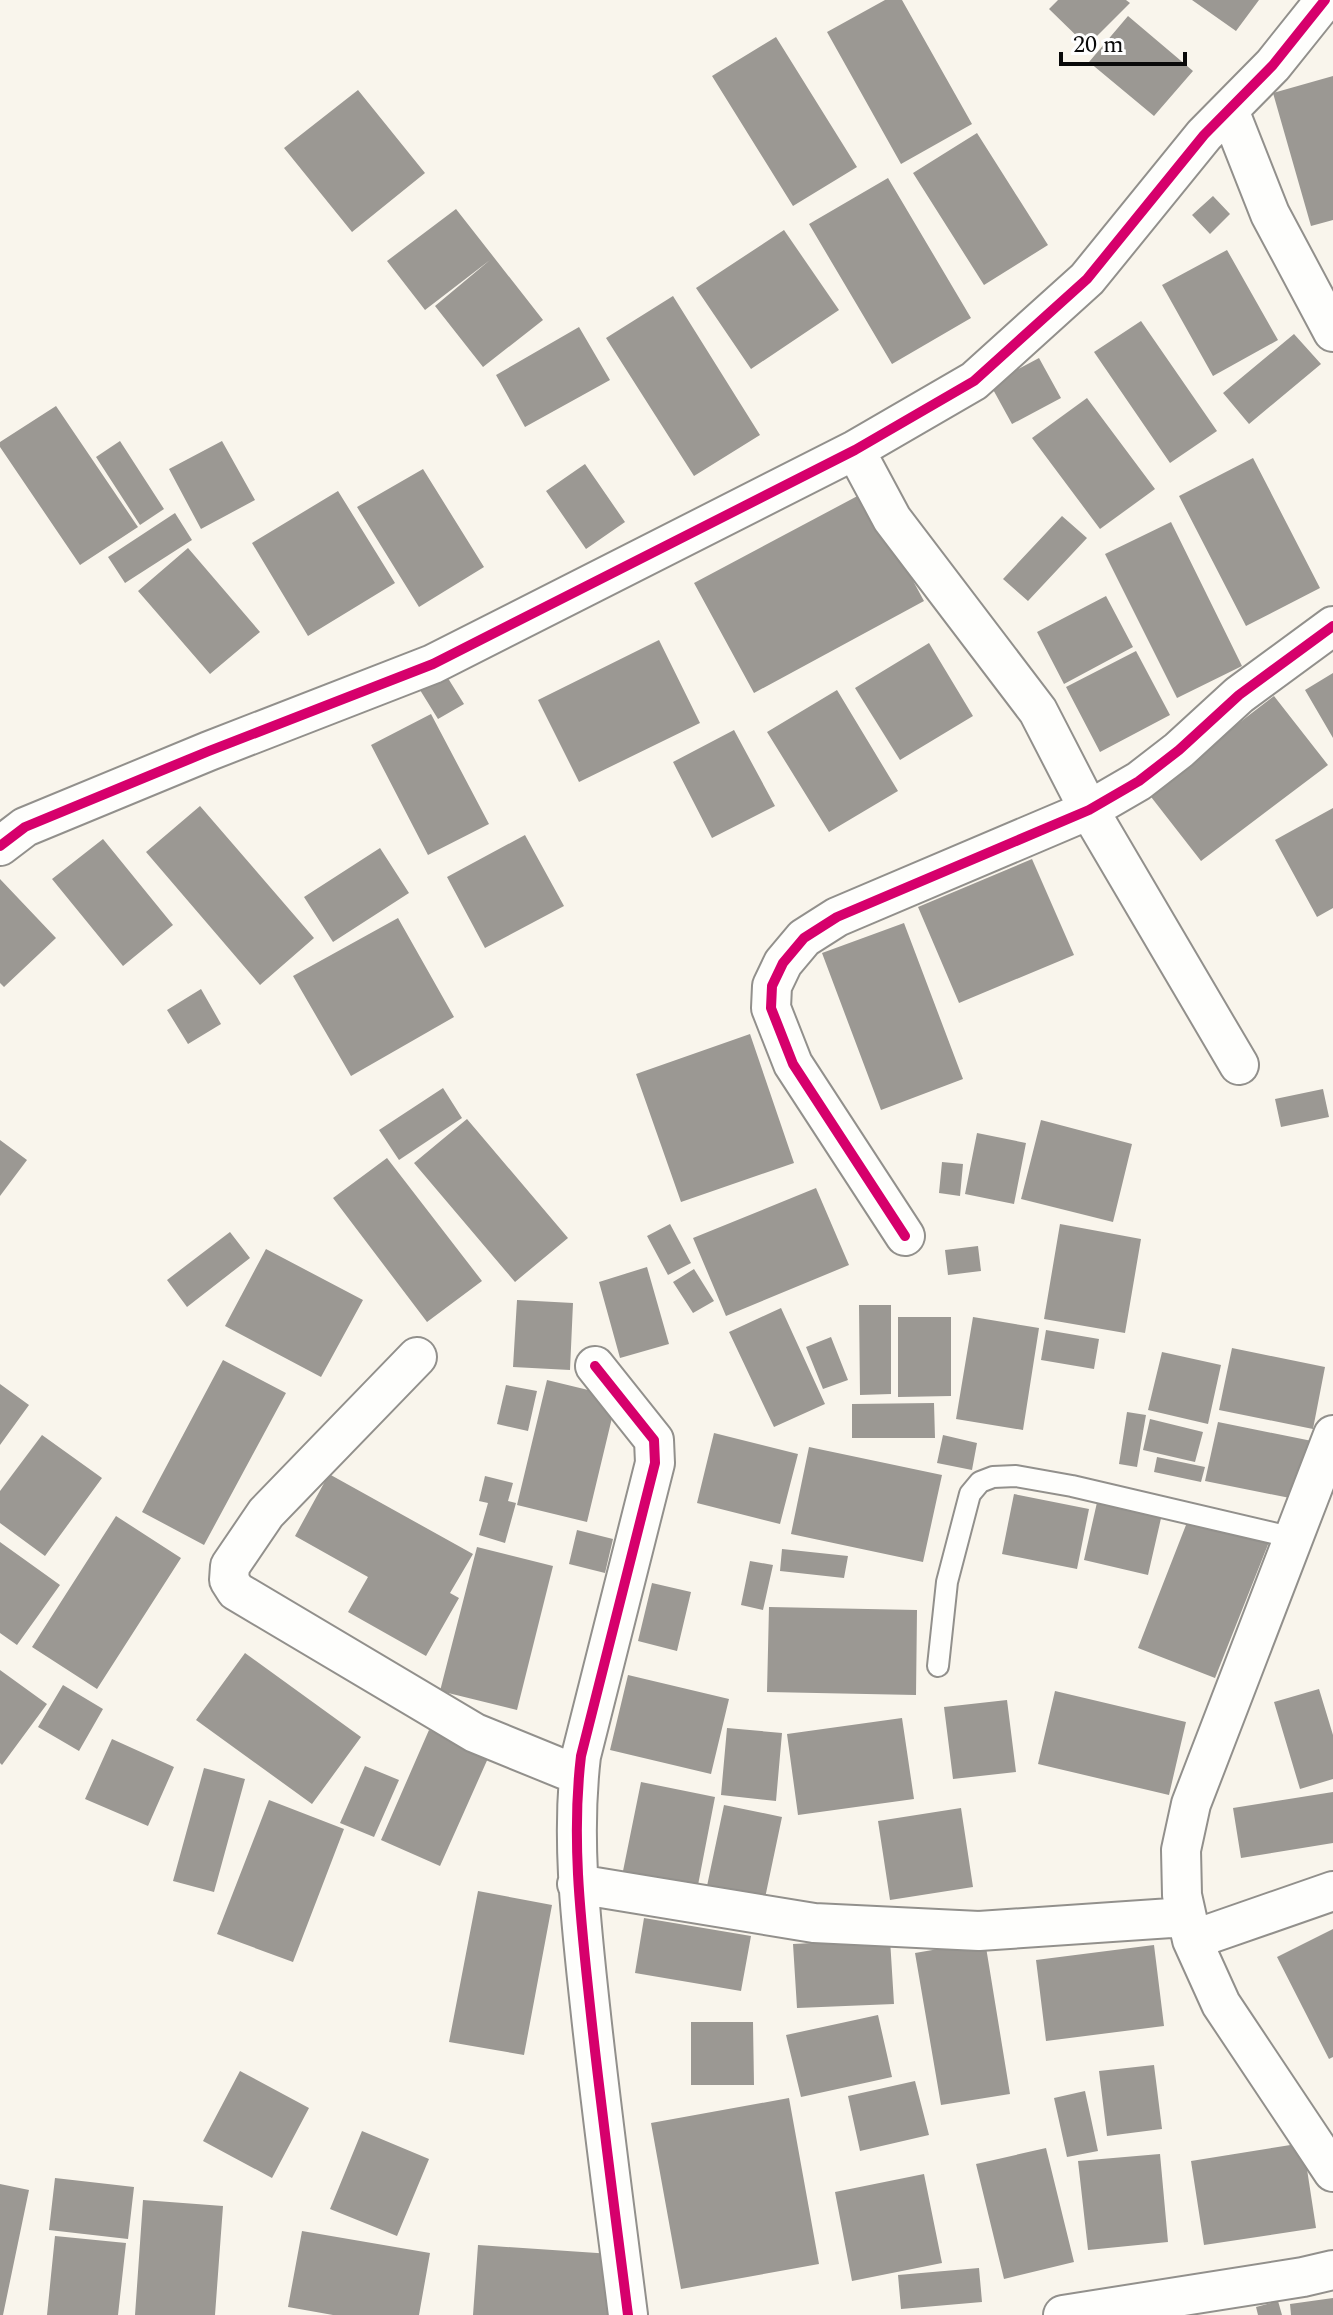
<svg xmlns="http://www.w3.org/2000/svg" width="1333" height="2315" viewBox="0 0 1333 2315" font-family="Spectral,serif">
  <rect width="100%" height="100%" fill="#f9f5ec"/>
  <path fill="#9b9893" d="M 885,0 L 902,0 L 972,124 L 901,164 L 827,32 Z
    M 1058,0 L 1126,0 L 1130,3 L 1087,46 L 1049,9 Z
    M 1192,0 L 1259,0 L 1236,31 Z
    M 1128,16 L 1193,71 L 1154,116 L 1089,62 Z
    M 776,37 L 857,167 L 793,206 L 712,76 Z
    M 1333,76 L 1333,220 L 1311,226 L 1273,93 Z
    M 358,90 L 425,173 L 352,232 L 284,148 Z
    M 977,133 L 1048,245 L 984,285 L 913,173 Z
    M 888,178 L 971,318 L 892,364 L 809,224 Z
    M 1213,196 L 1230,214 L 1210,234 L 1192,215 Z
    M 456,209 L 543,320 L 483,367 L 435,306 L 490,260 L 425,310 L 387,261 Z
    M 784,230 L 839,310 L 751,369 L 696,288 Z
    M 1227,250 L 1278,340 L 1213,376 L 1162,285 Z
    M 673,296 L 760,435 L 694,476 L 606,338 Z
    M 1141,321 L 1217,431 L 1170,463 L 1094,352 Z
    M 579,327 L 610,380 L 525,427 L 496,375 Z
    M 1294,334 L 1321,364 L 1249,424 L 1223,393 Z
    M 1039,358 L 1061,398 L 1012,424 L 990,384 Z
    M 1087,398 L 1155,489 L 1100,529 L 1032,438 Z
    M 56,406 L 138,527 L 80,565 L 0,447 L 0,442 Z
    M 120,441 L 164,509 L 140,525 L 96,457 Z
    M 222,441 L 255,500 L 201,529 L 169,469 Z
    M 1253,458 L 1320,588 L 1246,626 L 1179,496 Z
    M 585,464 L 625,522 L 586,549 L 546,491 Z
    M 423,469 L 484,567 L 419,607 L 357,507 Z
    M 338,491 L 395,583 L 308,636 L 252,543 Z
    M 865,492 L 924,601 L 754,693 L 694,583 Z
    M 175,513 L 192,540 L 125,583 L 108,557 Z
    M 1062,516 L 1087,538 L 1028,601 L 1003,579 Z
    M 1171,522 L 1242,666 L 1177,698 L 1105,554 Z
    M 188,548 L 260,632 L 210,674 L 138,591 Z
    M 1106,596 L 1133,647 L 1064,684 L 1037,632 Z
    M 659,640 L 700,723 L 579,782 L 538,700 Z
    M 929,643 L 973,716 L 900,760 L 855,688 Z
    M 1136,651 L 1170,715 L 1100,752 L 1066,687 Z
    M 1333,673 L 1333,738 L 1305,690 Z
    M 446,675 L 464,704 L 438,719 L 420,690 Z
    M 837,690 L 898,791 L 829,832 L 767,732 Z
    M 1274,696 L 1328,765 L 1201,861 L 1148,793 Z
    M 431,714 L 489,824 L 428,855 L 371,745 Z
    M 734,730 L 775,806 L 712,838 L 673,762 Z
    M 200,806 L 314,938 L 260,985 L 146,852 Z
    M 1333,808 L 1333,908 L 1317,917 L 1275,840 Z
    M 525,835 L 564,906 L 485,948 L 447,877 Z
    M 103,839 L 173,925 L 123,966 L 52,879 Z
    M 380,848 L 409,893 L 333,942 L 304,897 Z
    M 1032,859 L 1074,955 L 959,1003 L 918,907 Z
    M 0,879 L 56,938 L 4,987 L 0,983 Z
    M 398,918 L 454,1017 L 351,1076 L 293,976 Z
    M 904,923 L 963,1079 L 881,1110 L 822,953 Z
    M 201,989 L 221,1024 L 188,1044 L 167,1010 Z
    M 750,1034 L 794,1163 L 681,1202 L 636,1074 Z
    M 443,1088 L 462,1118 L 399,1160 L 379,1130 Z
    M 1323,1089 L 1329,1117 L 1281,1127 L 1275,1099 Z
    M 467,1119 L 568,1238 L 515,1282 L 414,1163 Z
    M 1041,1120 L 1132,1144 L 1113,1222 L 1021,1199 Z
    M 977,1133 L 1026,1143 L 1014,1204 L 965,1194 Z
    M 0,1140 L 27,1160 L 0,1196 Z
    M 387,1158 L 482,1281 L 427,1322 L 333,1198 Z
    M 942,1162 L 963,1164 L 960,1196 L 939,1193 Z
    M 816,1188 L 849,1265 L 726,1316 L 693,1238 Z
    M 670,1224 L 691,1263 L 668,1275 L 647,1236 Z
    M 1060,1224 L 1141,1239 L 1125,1333 L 1044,1319 Z
    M 230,1232 L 250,1258 L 187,1307 L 167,1280 Z
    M 978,1246 L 981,1271 L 948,1275 L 945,1250 Z
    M 266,1249 L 363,1300 L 321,1377 L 225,1326 Z
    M 647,1267 L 669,1344 L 620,1358 L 599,1282 Z
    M 694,1269 L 714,1301 L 693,1313 L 673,1282 Z
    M 517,1300 L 573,1303 L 570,1370 L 513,1367 Z
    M 859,1305 L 891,1305 L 891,1394 L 860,1395 Z
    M 781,1308 L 825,1404 L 774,1427 L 729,1332 Z
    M 898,1317 L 951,1317 L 951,1396 L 898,1397 Z
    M 973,1317 L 1039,1328 L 1023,1430 L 956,1419 Z
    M 1046,1330 L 1099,1339 L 1094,1369 L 1041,1360 Z
    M 831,1337 L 848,1380 L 823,1389 L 806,1347 Z
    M 1232,1348 L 1325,1367 L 1313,1429 L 1219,1410 Z
    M 1162,1352 L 1221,1365 L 1208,1424 L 1148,1410 Z
    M 223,1360 L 286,1393 L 204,1545 L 142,1512 Z
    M 547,1380 L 617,1397 L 587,1522 L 517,1505 Z
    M 0,1384 L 29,1405 L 0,1445 Z
    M 506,1385 L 537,1391 L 528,1431 L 497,1424 Z
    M 934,1403 L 935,1438 L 852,1438 L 852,1404 Z
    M 1127,1412 L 1146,1415 L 1137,1467 L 1119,1464 Z
    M 1150,1419 L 1203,1432 L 1195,1462 L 1143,1450 Z
    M 1218,1422 L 1312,1441 L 1300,1500 L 1205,1481 Z
    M 714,1433 L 798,1454 L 780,1524 L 697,1503 Z
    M 42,1435 L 102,1478 L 45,1556 L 0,1523 L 0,1491 Z
    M 943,1435 L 977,1443 L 972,1470 L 937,1463 Z
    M 809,1447 L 942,1475 L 923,1562 L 791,1534 Z
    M 1157,1457 L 1205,1467 L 1201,1482 L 1154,1472 Z
    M 329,1474 L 473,1554 L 450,1593 L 459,1598 L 426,1656 L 348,1612 L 368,1577 L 295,1536 Z
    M 485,1476 L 513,1483 L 508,1501 L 516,1503 L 505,1543 L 479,1535 L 488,1503 L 479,1501 Z
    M 1014,1494 L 1089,1509 L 1077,1569 L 1002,1554 Z
    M 1098,1498 L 1162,1514 L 1148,1575 L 1084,1560 Z
    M 1193,1507 L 1271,1537 L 1215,1678 L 1138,1648 Z
    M 116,1516 L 181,1558 L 97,1689 L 32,1647 Z
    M 577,1530 L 613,1539 L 605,1573 L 569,1564 Z
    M 0,1542 L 60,1585 L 17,1645 L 0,1633 Z
    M 477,1547 L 553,1566 L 517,1710 L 440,1691 Z
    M 782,1549 L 848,1556 L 844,1578 L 780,1571 Z
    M 750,1561 L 773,1565 L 763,1610 L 741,1605 Z
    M 652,1583 L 691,1592 L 677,1651 L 638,1641 Z
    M 769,1607 L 917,1610 L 916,1695 L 767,1692 Z
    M 245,1653 L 361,1737 L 312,1804 L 196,1720 Z
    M 0,1670 L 47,1704 L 2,1765 L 0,1763 Z
    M 628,1675 L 729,1699 L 711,1774 L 610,1750 Z
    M 63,1685 L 103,1709 L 79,1751 L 38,1727 Z
    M 1319,1689 L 1333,1735 L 1333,1779 L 1300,1789 L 1274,1702 Z
    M 1055,1691 L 1186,1722 L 1169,1795 L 1038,1764 Z
    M 1007,1700 L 1016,1772 L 953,1779 L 944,1707 Z
    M 902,1718 L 914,1799 L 798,1815 L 787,1734 Z
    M 727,1728 L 782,1733 L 776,1801 L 721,1795 Z
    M 429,1730 L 489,1756 L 440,1866 L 381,1840 Z
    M 112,1739 L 174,1767 L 148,1826 L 85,1799 Z
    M 365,1766 L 399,1780 L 374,1837 L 340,1823 Z
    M 204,1768 L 245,1779 L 214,1892 L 173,1881 Z
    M 641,1782 L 715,1797 L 698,1885 L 623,1871 Z
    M 1333,1792 L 1333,1843 L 1241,1858 L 1233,1808 Z
    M 269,1800 L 344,1829 L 293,1962 L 217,1934 Z
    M 724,1805 L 782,1817 L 765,1898 L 707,1886 Z
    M 961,1808 L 973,1887 L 890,1900 L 878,1821 Z
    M 478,1891 L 552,1905 L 524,2055 L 449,2042 Z
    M 644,1918 L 751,1936 L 741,1991 L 635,1973 Z
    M 1333,1929 L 1333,2057 L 1329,2059 L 1277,1957 Z
    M 890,1939 L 894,2004 L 797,2008 L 793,1944 Z
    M 985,1941 L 1010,2094 L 941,2105 L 915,1953 Z
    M 1154,1945 L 1164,2026 L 1046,2041 L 1036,1960 Z
    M 878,2015 L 892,2077 L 801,2097 L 786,2035 Z
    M 691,2022 L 753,2022 L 754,2085 L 691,2085 Z
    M 1154,2065 L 1162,2129 L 1107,2136 L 1099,2071 Z
    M 240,2071 L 309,2108 L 272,2178 L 203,2141 Z
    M 915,2081 L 929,2135 L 860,2151 L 848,2096 Z
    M 1085,2091 L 1098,2151 L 1067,2157 L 1054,2098 Z
    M 789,2098 L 819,2264 L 681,2289 L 651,2123 Z
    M 362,2131 L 429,2159 L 397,2236 L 330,2209 Z
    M 1303,2143 L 1316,2228 L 1204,2245 L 1191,2161 Z
    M 1046,2148 L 1074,2262 L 1004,2279 L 976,2164 Z
    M 1160,2154 L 1168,2242 L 1088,2250 L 1078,2161 Z
    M 924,2174 L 942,2263 L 852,2281 L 835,2192 Z
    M 55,2178 L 134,2187 L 128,2239 L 49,2230 Z
    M 0,2184 L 29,2190 L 3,2315 L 0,2315 Z
    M 143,2200 L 223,2206 L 215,2315 L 135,2315 Z
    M 302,2231 L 430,2253 L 419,2315 L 333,2315 L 288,2307 Z
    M 55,2236 L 126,2243 L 118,2315 L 47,2315 Z
    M 478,2245 L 612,2254 L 608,2315 L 473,2315 Z
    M 979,2268 L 982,2302 L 901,2309 L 898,2275 Z
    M 1333,2298 L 1333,2315 L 1291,2315 L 1290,2304 Z
    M 1278,2301 L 1282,2315 L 1258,2315 L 1256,2307 Z"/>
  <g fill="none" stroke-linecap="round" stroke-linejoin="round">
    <g stroke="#92908c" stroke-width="24">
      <path id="service" d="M 938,1666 L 947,1582 L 970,1494 L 980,1482 L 993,1477 L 1016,1476 L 1072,1486 L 1294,1538"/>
    </g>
    <g stroke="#92908c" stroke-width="42">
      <path id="minor" d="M 1229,110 L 1270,214 L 1333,332
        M 855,450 L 892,519 L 1038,711 L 1089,810 L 1239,1065
        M 0,846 L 25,827 L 209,751 L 433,664 L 855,450 L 974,381 L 1087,279 L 1204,135 L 1273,65 L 1325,0
        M 905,1236 L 793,1064 L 771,1008 L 772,986 L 783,963 L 804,938 L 837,917 L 1089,810 L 1139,781 L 1179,750 L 1239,695 L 1333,626
        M 417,1357 L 266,1513 L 230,1566 L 229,1580 L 236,1591 L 475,1733 L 578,1775
        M 595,1366 L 654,1440 L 655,1463 L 581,1756 C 571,1840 581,1922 590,2006 C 601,2109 615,2212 628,2315
        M 1333,1435 L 1191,1804 L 1181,1850 L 1182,1895 L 1192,1940 L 1221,2004 L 1333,2172
        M 577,1884 L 814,1923 L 979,1931 L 1186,1917
        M 1192,1940 L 1333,1891
        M 1063,2315 L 1303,2277 L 1333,2270"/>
    </g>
    <use href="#service" stroke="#fefefc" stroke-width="20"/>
    <use href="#minor" stroke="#fefefc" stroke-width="38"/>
    <g stroke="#fff" stroke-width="15">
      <path id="cycleway" d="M 0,846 L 25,827 L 209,751 L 433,664 L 855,450 L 974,381 L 1087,279 L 1204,135 L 1273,65 L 1325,0
        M 905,1236 L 793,1064 L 771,1008 L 772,986 L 783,963 L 804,938 L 837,917 L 1089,810 L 1139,781 L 1179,750 L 1239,695 L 1333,626
        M 595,1366 L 654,1440 L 655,1463 L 581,1756 C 571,1840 581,1922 590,2006 C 601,2109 615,2212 628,2315"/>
    </g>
    <use href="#cycleway" stroke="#d6006c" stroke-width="10"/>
  </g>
  <path d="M1061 52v12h124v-12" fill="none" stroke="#0a0a0a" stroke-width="4"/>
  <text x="1073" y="52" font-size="24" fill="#0a0a0a" stroke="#ffffff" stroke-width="6" paint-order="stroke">20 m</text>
</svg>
